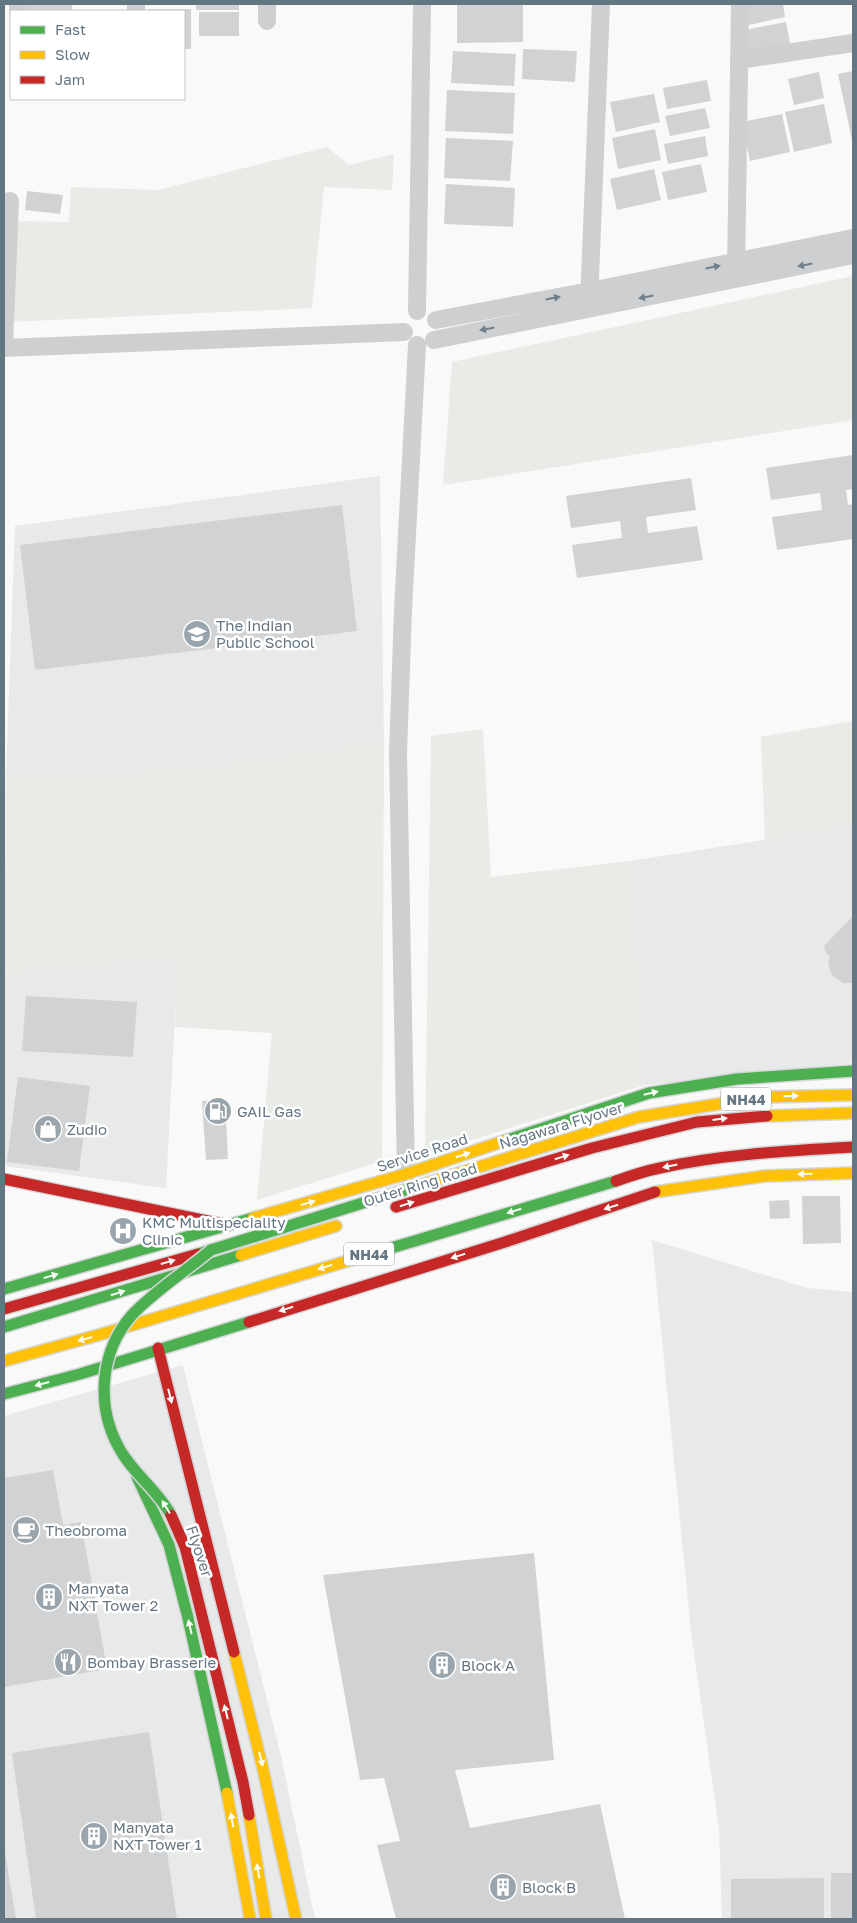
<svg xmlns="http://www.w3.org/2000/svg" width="857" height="1923" viewBox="0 0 857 1923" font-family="'Golos Text',sans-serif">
  <rect width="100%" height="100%" fill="#f9f9f9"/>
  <path fill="#e8e9e9" d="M 380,476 L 384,742 L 187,770 L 6,775 L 15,526 Z
    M 853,826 L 853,1063 L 645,1085 L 630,861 Z
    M 178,959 L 166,1188 L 4,1166 L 4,975 Z
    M 652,1240 L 807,1288 L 853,1292 L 853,1919 L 722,1919 L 719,1829 L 691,1631 Z
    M 183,1365 L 281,1756 L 315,1919 L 4,1919 L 4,1416 Z"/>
  <path fill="#e8ebe6" d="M 327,147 L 349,165 L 394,154 L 392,190 L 324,187 L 312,308 L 9,322 L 11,221 L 69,222 L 71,187 L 158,190 Z
    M 853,276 L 853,420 L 443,485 L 452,362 Z
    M 853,721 L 853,826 L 765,840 L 761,737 Z
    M 483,729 L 491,877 L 630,861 L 645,1085 L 425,1155 L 431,736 Z
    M 384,742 L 382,1161 L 257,1200 L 272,1033 L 175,1027 L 177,959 L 4,975 L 6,775 L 187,770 Z"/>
  <path fill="#d0d2d3" d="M 24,4 L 72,4 L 72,11 L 24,11 Z
    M 196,4 L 239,4 L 239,10 L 196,10 Z
    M 457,4 L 523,4 L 523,42 L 457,43 Z
    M 744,4 L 783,4 L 785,17 L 749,25 Z
    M 149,9 L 191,9 L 191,49 L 184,49 L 184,11 L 149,11 Z
    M 199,12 L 239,12 L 239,36 L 199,36 Z
    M 786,22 L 791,48 L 749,56 L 744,30 Z
    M 523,49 L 577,51 L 575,82 L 522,79 Z
    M 453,51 L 516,54 L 514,86 L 451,83 Z
    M 853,71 L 853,140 L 852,140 L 838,74 Z
    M 819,72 L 824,98 L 794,105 L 788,79 Z
    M 707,80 L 711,101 L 667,109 L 663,88 Z
    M 447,90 L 515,93 L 513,134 L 445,131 Z
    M 654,94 L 660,122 L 616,132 L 610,102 Z
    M 824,104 L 832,143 L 794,152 L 785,112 Z
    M 705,108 L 710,128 L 670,136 L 665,116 Z
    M 782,114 L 790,152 L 750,161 L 742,122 Z
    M 655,129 L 661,160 L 618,169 L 612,138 Z
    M 705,136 L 708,156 L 668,164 L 664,144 Z
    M 446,138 L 513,141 L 510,181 L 444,178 Z
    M 701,164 L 707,192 L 668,200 L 662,172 Z
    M 654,169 L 661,200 L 617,210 L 610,179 Z
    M 446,184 L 515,188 L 513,227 L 444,224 Z
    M 27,191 L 63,195 L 60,214 L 25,210 Z
    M 853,455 L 853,489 L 846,490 L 848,505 L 853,504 L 853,539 L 777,550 L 772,517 L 822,510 L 820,493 L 771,500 L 766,468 Z
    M 691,478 L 696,510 L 646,517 L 648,533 L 697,526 L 703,560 L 577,578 L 572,545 L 622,538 L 620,521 L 571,528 L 566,496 Z
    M 342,505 L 357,631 L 35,670 L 20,545 Z
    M 853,916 L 853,983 L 843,983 L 832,975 L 828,963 L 830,957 L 826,953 L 824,946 Z
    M 26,996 L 137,1002 L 133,1057 L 22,1051 Z
    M 18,1077 L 90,1086 L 79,1171 L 7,1162 Z
    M 225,1100 L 228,1159 L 206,1160 L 202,1101 Z
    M 802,1196 L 840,1196 L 841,1243 L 803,1244 Z
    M 789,1200 L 790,1218 L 770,1219 L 769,1201 Z
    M 53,1470 L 63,1525 L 81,1522 L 107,1669 L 4,1687 L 4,1478 Z
    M 534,1553 L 554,1760 L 455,1770 L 470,1828 L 600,1804 L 625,1919 L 396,1919 L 377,1845 L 400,1841 L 384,1778 L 360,1780 L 323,1575 Z
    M 149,1732 L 177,1919 L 36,1919 L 12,1753 Z
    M 4,1852 L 5,1852 L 16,1919 L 4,1919 Z
    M 831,1873 L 853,1873 L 853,1919 L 831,1919 Z
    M 824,1878 L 824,1919 L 731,1919 L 731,1879 Z"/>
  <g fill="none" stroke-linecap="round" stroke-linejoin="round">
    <g stroke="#d5d6d7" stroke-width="14">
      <path id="fast" d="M 504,1141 L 649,1093 L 737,1079 L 853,1071
        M 198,1254 L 421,1185
        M 351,1260 L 616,1181
        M 4,1289 L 253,1218
        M 4,1327 L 241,1255
        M 4,1394 L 80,1374 L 249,1322
        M 137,1477 L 169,1545 L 187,1614 L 227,1793"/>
    </g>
    <g stroke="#d5d6d7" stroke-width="14">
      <path id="slow" d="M 767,1116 L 853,1113
        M 421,1185 L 639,1117 L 761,1097 L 853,1095
        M 655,1192 L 765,1176 L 853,1173
        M 253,1218 L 406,1174 L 504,1141
        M 241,1255 L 336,1226
        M 4,1361 L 102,1334 L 351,1260
        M 234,1652 L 262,1765 L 296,1919
        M 227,1793 L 250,1919"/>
    </g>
    <g stroke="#d5d6d7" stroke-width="14">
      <path id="jam" d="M 4,1179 L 227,1225
        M 616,1181 C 630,1176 645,1171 660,1168 C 723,1154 789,1151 853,1147
        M 396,1207 L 592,1148 L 697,1122 L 767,1116
        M 4,1309 L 198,1254
        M 249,1322 L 505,1242 L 655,1192
        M 158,1348 L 234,1652"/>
    </g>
    <path stroke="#cecfd0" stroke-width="18" d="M 18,11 L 18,4
      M 136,11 L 136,4
      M 267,21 L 267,4
      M 739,60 L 853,43
      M 736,273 L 740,4
      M 589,303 L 601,4
      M 417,311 L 422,4
      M 436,320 L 590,291 L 853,238
      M 434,340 L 853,255
      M 4,344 L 10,201
      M 4,348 L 404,332
      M 406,1174 L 398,753 L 403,610 L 417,345"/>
    <use href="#fast" stroke="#4caf50" stroke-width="11"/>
    <use href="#slow" stroke="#ffc107" stroke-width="11"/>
    <use href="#jam" stroke="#c62828" stroke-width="11"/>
    <g stroke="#d5d6d7" stroke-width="14" stroke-linecap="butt">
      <path id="fast-bridge" d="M 171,1515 C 157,1489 131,1472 118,1446 C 96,1405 100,1351 132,1315 C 152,1293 187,1270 211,1250"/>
    </g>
    <g stroke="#d5d6d7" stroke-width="14" stroke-linecap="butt">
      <path id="slow-bridge" d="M 249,1815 L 266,1919"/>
    </g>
    <g stroke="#d5d6d7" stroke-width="14" stroke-linecap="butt">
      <path id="jam-bridge" d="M 171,1515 L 185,1547 L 243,1782 L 249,1815"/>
    </g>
    <use href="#fast-bridge" stroke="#4caf50" stroke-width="11"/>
    <use href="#slow-bridge" stroke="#ffc107" stroke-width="11"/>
    <use href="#jam-bridge" stroke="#c62828" stroke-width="11"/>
  </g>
  <defs><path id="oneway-solid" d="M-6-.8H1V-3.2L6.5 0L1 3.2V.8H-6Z" transform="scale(1.25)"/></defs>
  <g fill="#707f8b">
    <use href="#oneway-solid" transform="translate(805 265) rotate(169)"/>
    <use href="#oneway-solid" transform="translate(713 267) rotate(-11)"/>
    <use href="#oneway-solid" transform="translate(646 297) rotate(169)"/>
    <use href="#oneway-solid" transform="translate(553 298) rotate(-11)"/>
    <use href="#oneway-solid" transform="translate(487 329) rotate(169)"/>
  </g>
  <g fill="#f6fbf6">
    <use href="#oneway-solid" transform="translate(651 1093) rotate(-13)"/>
    <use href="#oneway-solid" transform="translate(791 1096) rotate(-1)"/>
    <use href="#oneway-solid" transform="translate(720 1119) rotate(-7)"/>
    <use href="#oneway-solid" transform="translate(463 1155) rotate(-18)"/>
    <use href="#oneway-solid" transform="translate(562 1157) rotate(-17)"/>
    <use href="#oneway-solid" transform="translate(670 1166) rotate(168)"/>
    <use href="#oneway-solid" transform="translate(805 1174) rotate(178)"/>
    <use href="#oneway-solid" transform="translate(308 1203) rotate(-16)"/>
    <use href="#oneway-solid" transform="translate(407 1204) rotate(-17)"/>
    <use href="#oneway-solid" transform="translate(611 1207) rotate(162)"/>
    <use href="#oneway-solid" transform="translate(514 1211) rotate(163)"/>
    <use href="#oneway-solid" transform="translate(458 1256) rotate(163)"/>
    <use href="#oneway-solid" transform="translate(168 1262) rotate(-16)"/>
    <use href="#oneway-solid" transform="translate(325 1267) rotate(163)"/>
    <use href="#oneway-solid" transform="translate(51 1276) rotate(-16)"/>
    <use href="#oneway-solid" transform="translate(118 1293) rotate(-17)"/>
    <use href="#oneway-solid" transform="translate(286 1309) rotate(163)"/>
    <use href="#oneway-solid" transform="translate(85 1339) rotate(164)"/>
    <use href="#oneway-solid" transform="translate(42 1384) rotate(165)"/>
    <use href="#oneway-solid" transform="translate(170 1396) rotate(76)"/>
    <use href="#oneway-solid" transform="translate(166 1507) rotate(-122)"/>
    <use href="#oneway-solid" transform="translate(190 1627) rotate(-103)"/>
    <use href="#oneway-solid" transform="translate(226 1712) rotate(-104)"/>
    <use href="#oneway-solid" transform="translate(261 1759) rotate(76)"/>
    <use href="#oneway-solid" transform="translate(232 1820) rotate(-100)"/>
    <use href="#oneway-solid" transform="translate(258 1871) rotate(-100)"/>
  </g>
  <defs>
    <g id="school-disc" transform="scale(1.4375)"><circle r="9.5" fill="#99a4ac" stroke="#fff"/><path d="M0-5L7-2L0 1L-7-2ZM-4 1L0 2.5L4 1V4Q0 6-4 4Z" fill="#fff"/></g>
    <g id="fuel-disc" transform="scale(1.4375)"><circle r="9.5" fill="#99a4ac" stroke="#fff"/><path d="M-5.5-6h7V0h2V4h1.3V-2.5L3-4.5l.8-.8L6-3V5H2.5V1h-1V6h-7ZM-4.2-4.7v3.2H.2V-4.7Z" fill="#fff"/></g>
    <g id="shop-disc" transform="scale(1.4375)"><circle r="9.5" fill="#99a4ac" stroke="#fff"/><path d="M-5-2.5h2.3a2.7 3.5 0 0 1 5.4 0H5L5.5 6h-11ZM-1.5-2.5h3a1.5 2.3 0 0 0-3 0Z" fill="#fff"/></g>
    <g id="hospital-disc" transform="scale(1.4375)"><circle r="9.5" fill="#99a4ac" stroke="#fff"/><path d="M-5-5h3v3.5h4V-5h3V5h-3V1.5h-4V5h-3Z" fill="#fff"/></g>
    <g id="cafe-disc" transform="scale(1.4375)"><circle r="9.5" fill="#99a4ac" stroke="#fff"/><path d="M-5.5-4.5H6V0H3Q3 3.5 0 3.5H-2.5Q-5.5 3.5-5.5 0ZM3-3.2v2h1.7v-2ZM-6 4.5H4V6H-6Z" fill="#fff"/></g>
    <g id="building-disc" transform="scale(1.4375)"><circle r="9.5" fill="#99a4ac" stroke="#fff"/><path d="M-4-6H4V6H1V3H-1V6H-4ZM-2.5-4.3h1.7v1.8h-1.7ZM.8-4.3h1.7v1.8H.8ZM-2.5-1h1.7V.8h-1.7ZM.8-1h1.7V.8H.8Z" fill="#fff"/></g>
    <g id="restaurant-disc" transform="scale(1.4375)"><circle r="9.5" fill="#99a4ac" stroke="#fff"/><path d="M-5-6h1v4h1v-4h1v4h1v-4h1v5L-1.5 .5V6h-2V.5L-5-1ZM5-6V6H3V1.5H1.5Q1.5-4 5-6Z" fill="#fff"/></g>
  </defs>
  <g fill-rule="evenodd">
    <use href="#school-disc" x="197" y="634"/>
    <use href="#fuel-disc" x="218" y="1111"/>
    <use href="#shop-disc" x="48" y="1129"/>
    <use href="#hospital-disc" x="123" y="1231"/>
    <use href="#cafe-disc" x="26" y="1530"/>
    <use href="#building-disc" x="49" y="1597"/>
    <use href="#restaurant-disc" x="68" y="1662"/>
    <use href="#building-disc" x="442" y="1665"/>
    <use href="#building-disc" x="94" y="1836"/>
    <use href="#building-disc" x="503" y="1887"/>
  </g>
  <g text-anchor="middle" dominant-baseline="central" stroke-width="5" stroke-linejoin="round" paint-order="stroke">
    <g fill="#fff" stroke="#939fa8" stroke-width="1">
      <rect x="721" y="1087.5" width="50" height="23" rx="4"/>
      <rect x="344" y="1242.5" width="50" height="23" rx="4"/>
    </g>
    <g font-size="14" font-weight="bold" fill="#657683">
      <text x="746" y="1099">NH44</text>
      <text x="369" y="1254">NH44</text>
    </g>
    <g font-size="15" fill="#657683" stroke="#fff" text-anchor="start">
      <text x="216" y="625">The Indian<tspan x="216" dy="17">Public School</tspan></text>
      <text x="237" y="1111">GAIL Gas</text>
      <text x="67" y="1129">Zudio</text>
      <text x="142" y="1222">KMC Multispeciality<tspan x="142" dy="17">Clinic</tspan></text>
      <text x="45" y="1530">Theobroma</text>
      <text x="68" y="1588">Manyata<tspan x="68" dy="17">NXT Tower 2</tspan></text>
      <text x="87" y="1662">Bombay Brasserie</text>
      <text x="461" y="1665">Block A</text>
      <text x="113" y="1827">Manyata<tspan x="113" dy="17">NXT Tower 1</tspan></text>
      <text x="522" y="1887">Block B</text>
    </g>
    <g font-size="15" fill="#657683" stroke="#fff">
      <text transform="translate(561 1125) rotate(-17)">Nagawara Flyover</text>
      <text transform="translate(422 1152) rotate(-18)">Service Road</text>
      <text transform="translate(420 1184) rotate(-17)">Outer Ring Road</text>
      <text transform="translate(200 1551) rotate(72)">Flyover</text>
    </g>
  </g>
  <rect width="857" height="1923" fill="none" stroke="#657683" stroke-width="10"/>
  <rect x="10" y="10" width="175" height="90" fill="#ffffff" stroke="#c1c8cd"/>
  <rect x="20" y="26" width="25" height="8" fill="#4caf50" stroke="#c1c8cd"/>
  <text x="55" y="35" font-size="15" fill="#657683">Fast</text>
  <rect x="20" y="51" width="25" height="8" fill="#ffc107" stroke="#c1c8cd"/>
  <text x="55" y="60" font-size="15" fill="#657683">Slow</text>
  <rect x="20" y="76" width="25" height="8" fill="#c62828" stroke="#c1c8cd"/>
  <text x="55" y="85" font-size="15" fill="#657683">Jam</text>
</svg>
